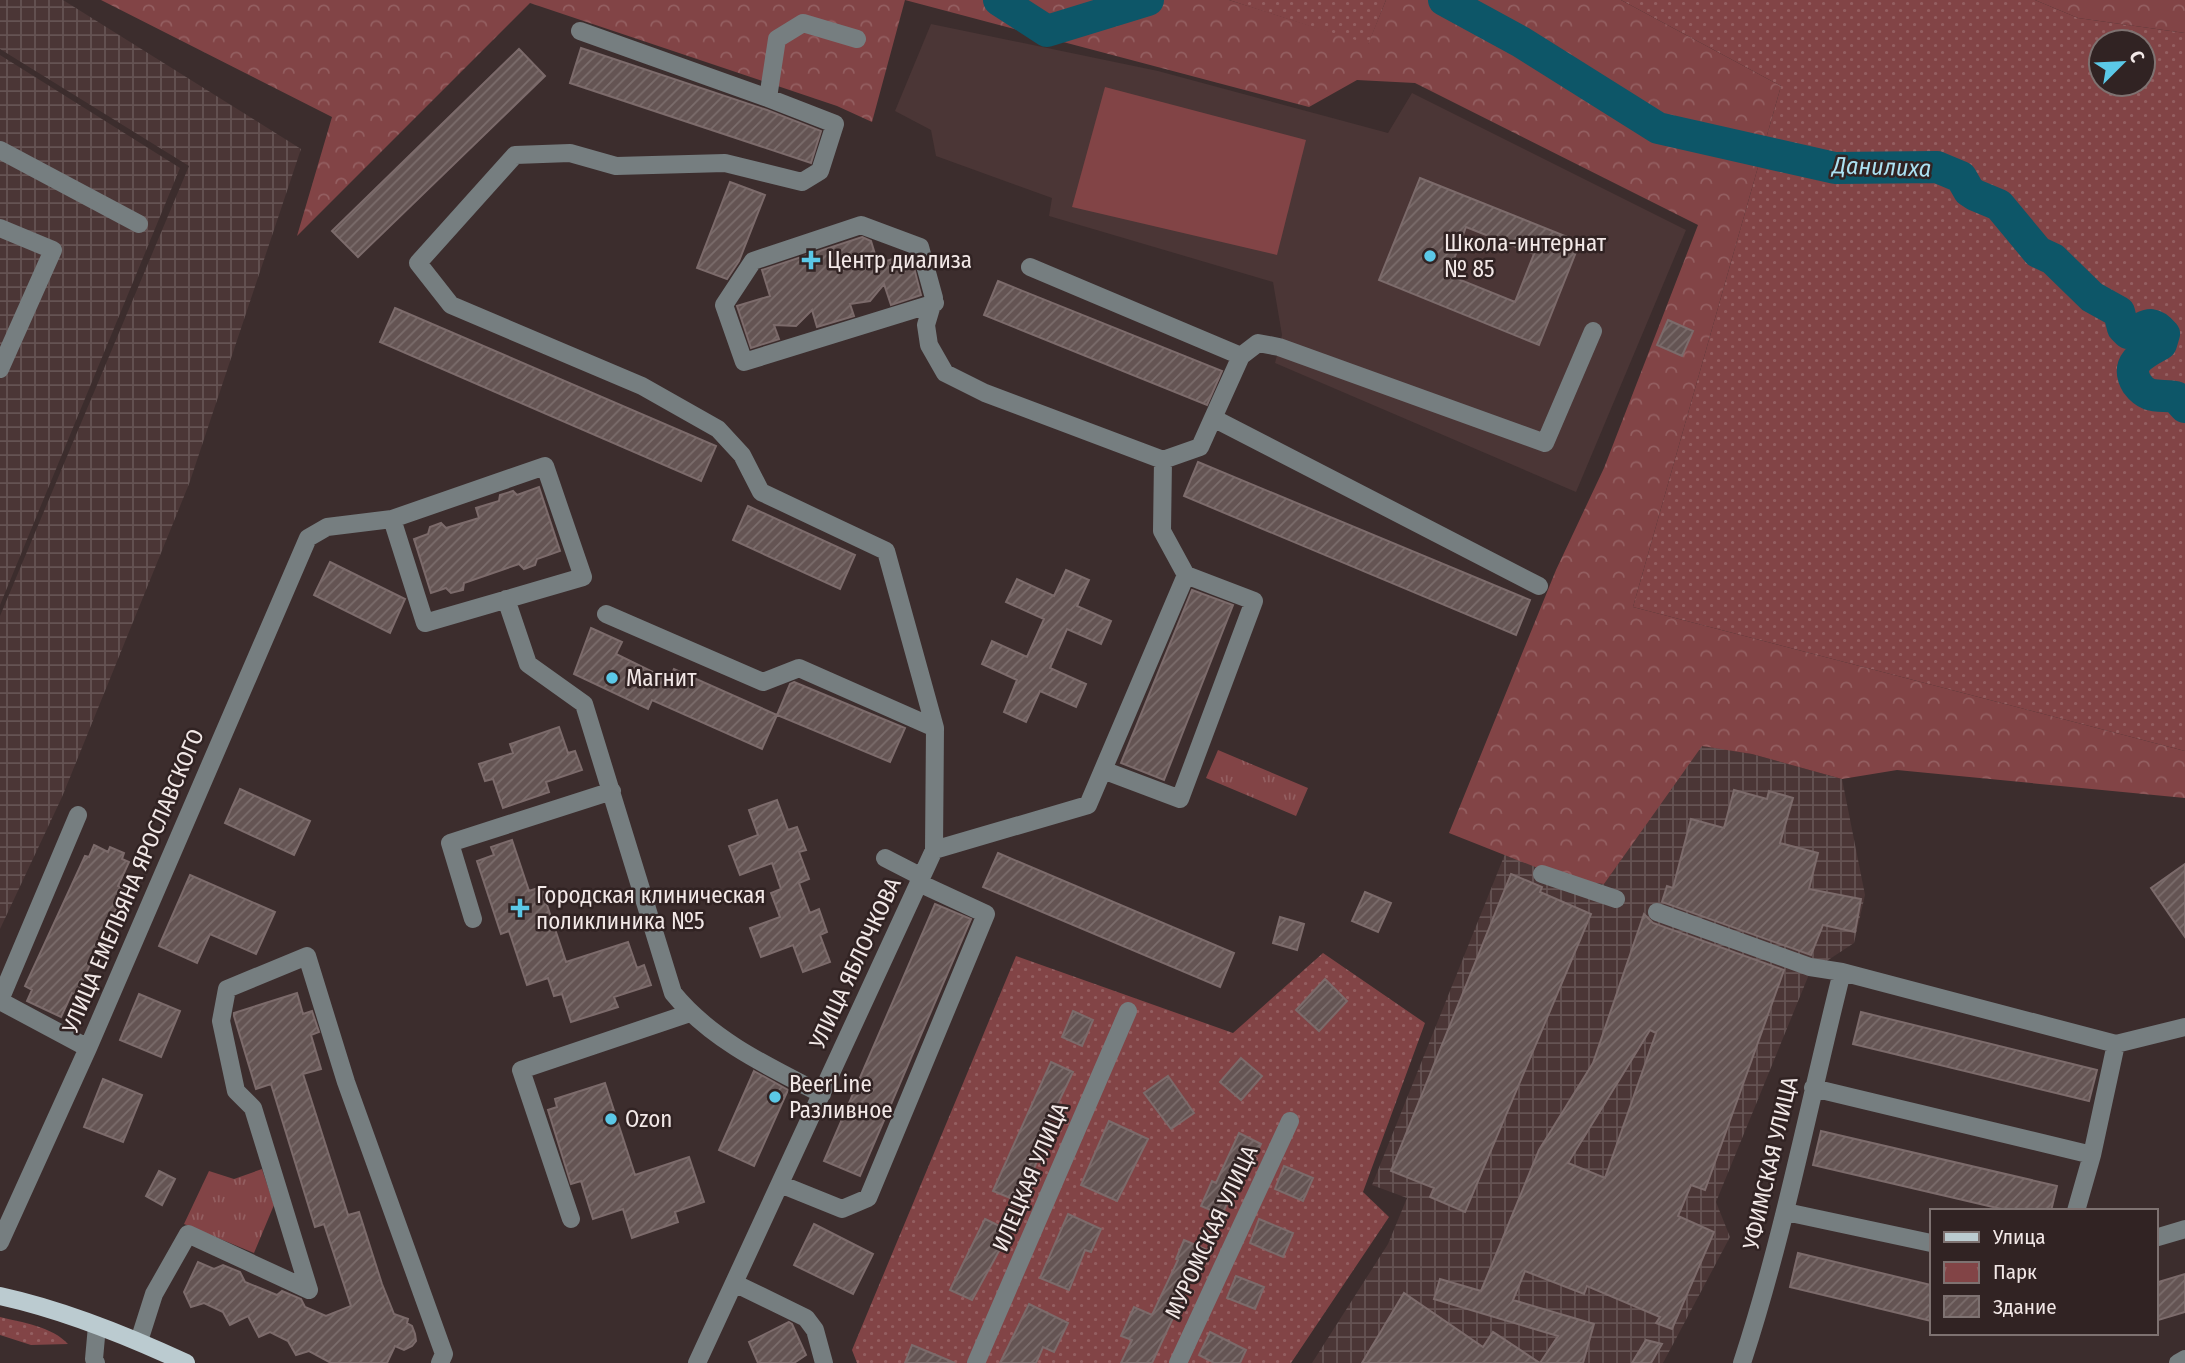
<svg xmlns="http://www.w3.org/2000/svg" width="2185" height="1363" viewBox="0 0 2185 1363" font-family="'Fira Sans Condensed',sans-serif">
  <defs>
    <pattern id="industrial-grid" width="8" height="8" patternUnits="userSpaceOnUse" patternTransform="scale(1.75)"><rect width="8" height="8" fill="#4b3636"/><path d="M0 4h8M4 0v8" fill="none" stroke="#655353"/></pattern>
    <pattern id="grass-dots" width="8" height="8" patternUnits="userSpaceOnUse" patternTransform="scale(1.75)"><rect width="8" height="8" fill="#824446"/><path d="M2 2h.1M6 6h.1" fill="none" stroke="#945f61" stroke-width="1.8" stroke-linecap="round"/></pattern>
    <pattern id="forest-crowns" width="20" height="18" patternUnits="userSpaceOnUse" patternTransform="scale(1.75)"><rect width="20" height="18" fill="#824446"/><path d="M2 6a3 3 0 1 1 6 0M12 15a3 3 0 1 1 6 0" fill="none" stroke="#945f61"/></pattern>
    <pattern id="park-tufts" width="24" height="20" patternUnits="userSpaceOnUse" patternTransform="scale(1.75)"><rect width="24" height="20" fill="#824446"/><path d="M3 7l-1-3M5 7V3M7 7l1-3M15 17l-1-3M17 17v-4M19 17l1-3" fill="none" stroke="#945f61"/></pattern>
    <pattern id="building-hatch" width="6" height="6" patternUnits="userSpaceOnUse" patternTransform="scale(1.75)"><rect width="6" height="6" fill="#645453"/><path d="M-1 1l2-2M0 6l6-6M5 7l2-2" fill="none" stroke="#7b6d6c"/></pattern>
  </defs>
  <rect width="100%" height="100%" fill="#3c2d2d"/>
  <path fill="#4b3636" d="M 931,24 L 1158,71 L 1388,133 L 1412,93 L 1686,230 L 1576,492 L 1275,363 L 1282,335 L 1273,282 L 1049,216 L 1052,198 L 936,156 L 931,130 L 895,111 Z"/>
  <path fill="url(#industrial-grid)" d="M 0,0 L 63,0 L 301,149 L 189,484 L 62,797 L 0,929 L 0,616 L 189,166 L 0,49 Z
    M 0,55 L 180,168 L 0,605 Z
    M 1701,745 L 1752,754 L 1842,779 L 1865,895 L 1854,943 L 1810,972 L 1716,1202 L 1730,1237 L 1663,1363 L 1312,1363 L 1388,1244 L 1407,1198 L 1372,1185 L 1505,854 L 1568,880 L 1604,884 Z"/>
  <path fill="url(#grass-dots)" fill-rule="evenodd" d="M 1229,0 L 1386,0 L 1368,45 Z
    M 1621,0 L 2035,0 L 2078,18 L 2185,33 L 2185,751 L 1633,607 L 1781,86 ZM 2101,42 L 2143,42 L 2143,84 L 2101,84 Z
    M 1323,953 L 1425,1023 L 1363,1192 L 1389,1217 L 1291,1363 L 857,1363 L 852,1350 L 1016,956 L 1233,1033 Z
    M 0,1317 C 21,1322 53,1327 68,1344 L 31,1345 L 0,1335 Z"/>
  <path fill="url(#forest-crowns)" d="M 101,0 L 1229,0 L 1368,44 L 1386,0 L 1621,0 L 1781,86 L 1633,607 L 2185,751 L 2185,798 L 1897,770 L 1842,779 L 1752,754 L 1702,746 L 1604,884 L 1568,880 L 1449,833 L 1556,570 L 1604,468 L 1698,225 L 1415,83 L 1357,80 L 1309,107 L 905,0 L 872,122 L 837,106 L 530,3 L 297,236 L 332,117 Z
    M 2035,0 L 2185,0 L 2185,33 L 2078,18 Z"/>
  <path fill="url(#park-tufts)" d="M 1218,750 L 1308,788 L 1296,816 L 1206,778 Z
    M 262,1169 L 274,1205 L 254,1253 L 184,1224 L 209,1171 L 234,1179 Z"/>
  <path fill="#824446" d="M 1105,87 L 1306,140 L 1277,255 L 1072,207 Z"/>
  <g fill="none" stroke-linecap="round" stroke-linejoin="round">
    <path stroke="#0d5668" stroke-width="32" d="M 999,0 L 1047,31 L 1148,0
      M 1444,0 L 1521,42 L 1658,128 L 1835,168 L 1937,167 L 1961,177 L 1969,191 L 1975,195 L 1999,205 L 2038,252 L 2053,259 L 2092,297 L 2119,312 L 2123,328 L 2128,333 C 2145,330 2149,316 2164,334 L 2161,344 C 2145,353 2124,362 2137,384 C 2140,388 2144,392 2149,394 C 2158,397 2167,395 2176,397 L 2185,407"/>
  </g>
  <path fill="url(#building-hatch)" stroke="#7c6b6b" stroke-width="2" fill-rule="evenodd" d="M 581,48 L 767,110 L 821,131 L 811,163 L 570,83 Z
    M 519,49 L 545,76 L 358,257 L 332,231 Z
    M 1420,178 L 1580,242 L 1539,345 L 1379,280 ZM 1466,227 L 1534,254 L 1515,302 L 1448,275 Z
    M 730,182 L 765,195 L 739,261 L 727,279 L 697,268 Z
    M 862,237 L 871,241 L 878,264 L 907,254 L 911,256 L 921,295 L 891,305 L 884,284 L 870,301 L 850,304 L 854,316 L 817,327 L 812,310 L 796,326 L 774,325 L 779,339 L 751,348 L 737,306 L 770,296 L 762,270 Z
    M 998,281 L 1222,371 L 1207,405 L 984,315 Z
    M 395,308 L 716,446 L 701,481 L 380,342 Z
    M 1668,320 L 1693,331 L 1682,356 L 1657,345 Z
    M 1198,462 L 1530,600 L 1516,635 L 1184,496 Z
    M 539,487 L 560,551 L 537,559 L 535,565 L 524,569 L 519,564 L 464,583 L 463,590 L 451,593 L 446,588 L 431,593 L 414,539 L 428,534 L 430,527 L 441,523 L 446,528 L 479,518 L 476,508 L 499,501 L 500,495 L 513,491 L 517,495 Z
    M 748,506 L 855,555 L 840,589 L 733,540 Z
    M 330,562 L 405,599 L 390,633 L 314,595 Z
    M 1066,570 L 1089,580 L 1077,606 L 1111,621 L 1101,644 L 1067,629 L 1050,668 L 1086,684 L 1076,707 L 1040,691 L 1026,722 L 1004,712 L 1017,680 L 982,664 L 992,641 L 1027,657 L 1044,619 L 1006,602 L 1017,579 L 1054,596 Z
    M 1192,590 L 1233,605 L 1164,780 L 1121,763 Z
    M 591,628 L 622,642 L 616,654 L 669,680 L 674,669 L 777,715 L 762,749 L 652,700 L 648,709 L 574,674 Z
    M 794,682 L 905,728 L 890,762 L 777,715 L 790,684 Z
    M 559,727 L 568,753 L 575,751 L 582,770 L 546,782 L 549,792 L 503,808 L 493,779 L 485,781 L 479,764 L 513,753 L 510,744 Z
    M 240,789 L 310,821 L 294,855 L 225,823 Z
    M 1734,790 L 1767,799 L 1769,791 L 1793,798 L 1780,843 L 1818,853 L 1809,889 L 1861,899 L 1855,932 L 1823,925 L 1811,955 L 1662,902 L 1667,886 L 1673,888 L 1691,819 L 1724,828 Z
    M 777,800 L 788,830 L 797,827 L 806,850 L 799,852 L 809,879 L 799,883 L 810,913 L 819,909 L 827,932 L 820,935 L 830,962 L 803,972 L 793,945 L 761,957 L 750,928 L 780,917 L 771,893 L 781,889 L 772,863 L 740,875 L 729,846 L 758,835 L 749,810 Z
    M 512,840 L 529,891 L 541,887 L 566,962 L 628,942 L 637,968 L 644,965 L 651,985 L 614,997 L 618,1007 L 571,1022 L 562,994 L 554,996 L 548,978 L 527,985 L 509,931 L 501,934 L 477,861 L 494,855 L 491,847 Z
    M 94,845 L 108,852 L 110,847 L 124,853 L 122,859 L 129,862 L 118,886 L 125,889 L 76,995 L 72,993 L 61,1017 L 27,1001 L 32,990 L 25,986 L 85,856 L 89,857 Z
    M 998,853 L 1234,953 L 1220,987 L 983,887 Z
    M 2185,864 L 2185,937 L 2151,888 Z
    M 1511,874 L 1542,887 L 1540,892 L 1591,914 L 1465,1212 L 1430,1197 L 1434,1188 L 1391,1171 Z
    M 190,875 L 275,912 L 256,954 L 210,934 L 197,963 L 159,946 Z
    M 1365,892 L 1391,903 L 1378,932 L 1352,921 Z
    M 935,904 L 971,919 L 860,1176 L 824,1161 Z
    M 1644,914 L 1653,923 L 1784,970 L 1705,1190 L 1691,1185 L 1678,1216 L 1714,1232 L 1672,1329 L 1656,1323 L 1660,1317 L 1587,1286 L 1584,1294 L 1525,1271 L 1513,1300 L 1594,1324 L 1583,1363 L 1362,1363 L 1404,1293 L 1483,1347 L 1493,1332 L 1540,1363 L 1558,1336 L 1434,1299 L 1440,1279 L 1481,1291 L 1539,1150 L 1593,1063 ZM 1650,1030 L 1656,1033 L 1605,1178 L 1568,1163 Z
    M 1280,917 L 1304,924 L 1297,950 L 1273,943 Z
    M 1325,979 L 1347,1001 L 1319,1031 L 1296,1010 Z
    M 297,993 L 303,1014 L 312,1011 L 319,1032 L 311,1035 L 321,1069 L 303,1074 L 348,1215 L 359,1212 L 382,1284 L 394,1314 L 408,1319 L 407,1323 L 412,1326 L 415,1334 L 416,1341 L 412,1346 L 404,1350 L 395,1346 L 387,1363 L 331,1363 L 309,1351 L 296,1355 L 288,1341 L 270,1332 L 259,1337 L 248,1316 L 230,1325 L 223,1312 L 204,1303 L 191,1307 L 184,1292 L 198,1262 L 214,1269 L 223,1265 L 240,1272 L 245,1282 L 277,1295 L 282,1291 L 301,1299 L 305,1307 L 326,1316 L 351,1306 L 324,1224 L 315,1227 L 271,1084 L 256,1089 L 234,1016 L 234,1013 Z
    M 139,994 L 180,1011 L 161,1057 L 120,1040 Z
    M 1073,1011 L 1093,1020 L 1082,1046 L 1062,1037 Z
    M 1861,1012 L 2097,1070 L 2089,1101 L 1853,1044 Z
    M 1241,1058 L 1262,1076 L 1241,1100 L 1220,1082 Z
    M 1051,1062 L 1073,1072 L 1046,1128 L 1050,1130 L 1020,1202 L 993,1191 Z
    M 754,1071 L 788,1090 L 754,1166 L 719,1150 Z
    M 1168,1076 L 1194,1113 L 1171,1129 L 1144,1093 Z
    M 103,1079 L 142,1095 L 123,1142 L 84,1127 Z
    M 605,1083 L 635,1175 L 689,1157 L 704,1202 L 675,1212 L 678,1222 L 632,1238 L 623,1209 L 593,1219 L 581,1181 L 571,1184 L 548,1110 L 557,1107 L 555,1099 Z
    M 1109,1121 L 1148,1139 L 1117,1201 L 1081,1185 Z
    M 1821,1131 L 2057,1186 L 2051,1211 L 2010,1211 L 1813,1165 Z
    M 1239,1133 L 1261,1144 L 1248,1170 L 1243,1167 L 1222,1215 L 1201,1206 L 1212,1181 L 1216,1183 Z
    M 1284,1166 L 1313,1178 L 1303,1201 L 1275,1189 Z
    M 159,1171 L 175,1179 L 162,1205 L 146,1196 Z
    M 1068,1214 L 1101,1229 L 1091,1252 L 1085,1250 L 1069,1290 L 1040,1278 Z
    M 985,1219 L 1010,1231 L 972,1300 L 950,1290 Z
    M 1259,1219 L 1293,1233 L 1283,1257 L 1250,1243 Z
    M 814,1224 L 873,1254 L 853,1294 L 794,1265 Z
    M 1184,1240 L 1205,1249 L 1152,1363 L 1121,1363 L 1132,1340 L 1121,1336 L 1134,1307 L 1152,1315 L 1178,1260 L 1176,1259 Z
    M 1798,1253 L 1931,1285 L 1931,1321 L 1790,1287 Z
    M 2185,1274 L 2185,1312 L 2155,1321 L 2155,1283 Z
    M 1236,1276 L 1264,1287 L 1255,1309 L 1227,1298 Z
    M 1029,1304 L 1068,1323 L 1054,1352 L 1043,1347 L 1036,1363 L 1000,1363 Z
    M 789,1322 L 792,1324 L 806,1355 L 794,1363 L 758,1363 L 749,1342 Z
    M 1210,1332 L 1246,1350 L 1240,1363 L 1214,1363 L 1199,1355 Z
    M 1646,1340 L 1662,1344 L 1651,1363 L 1632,1363 Z
    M 912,1345 L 955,1363 L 905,1363 Z"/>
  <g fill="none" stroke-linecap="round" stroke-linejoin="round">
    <path stroke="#767e80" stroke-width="18" d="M 580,31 L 768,98 L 835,124 L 820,171 L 802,182 L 725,163 L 616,166 L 570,153 L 515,155 L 418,263 L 451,305 L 642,386 L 718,429 L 742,455 L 761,492 L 886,551 L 935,728 L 934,850 L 697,1363
      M 768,98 L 777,39 L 803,23 L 857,39
      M 0,150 L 139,224
      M 0,228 L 53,250 L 0,369
      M 1030,267 L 1241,356 L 1213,418
      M 1241,356 L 1258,343 L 1279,347 L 1545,443 L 1593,331
      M 1163,460 L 1200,447 L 1213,418 L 1539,586
      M 506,599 L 528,664 L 584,704 L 673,993 C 711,1040 769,1067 822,1094
      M 606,614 L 763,682 L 799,668 L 935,728
      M 1103,770 L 1180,799 L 1254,601 L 1186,575
      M 934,850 L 1088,805 L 1186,575 L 1162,531 L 1163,460 L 985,393 L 945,373 L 929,345 L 926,325 L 934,298 L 920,247 L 861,225 L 753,261 L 724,305 L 744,362 L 935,303
      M 885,858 L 922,877
      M 1542,874 L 1616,899
      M 1657,912 L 1810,967 L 1842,972 L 2116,1044 L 2185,1027
      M 473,919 L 450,843 L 612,791
      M 0,1000 L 78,815
      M 0,1001 L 88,1048
      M 1813,1088 L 2092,1155
      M 780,1184 L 842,1209 L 868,1198 L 986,914 L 919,883
      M 2076,1211 L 2092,1155 L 2116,1044
      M 1786,1212 L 1931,1243
      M 571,1219 L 521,1070 L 690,1013
      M 2155,1238 L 2185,1229
      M 0,1242 L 88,1048 L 308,538 L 327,527 L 392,519 L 545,466 L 583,577 L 425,623 L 392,519
      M 734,1283 L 806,1318 L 815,1330 L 824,1363
      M 309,1290 L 253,1108 L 236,1091 L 221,1021 L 227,989 L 307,956 L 346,1082 L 444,1354 L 440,1363
      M 139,1341 L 154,1294 L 188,1234 L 309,1290
      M 96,1363 L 94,1359 L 97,1326
      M 976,1363 L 1128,1011
      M 1178,1363 L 1290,1121
      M 1742,1363 C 1784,1235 1809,1103 1842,972
      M 2178,1363 L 2185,1359"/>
    <path stroke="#bbcbd0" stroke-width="18" d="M 0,1296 C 64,1310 126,1335 186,1363"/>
  </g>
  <g fill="#5bc8e7" stroke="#312323" stroke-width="2.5">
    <circle cx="1430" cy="256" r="7"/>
    <path d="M807.5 249.5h7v7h7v7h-7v7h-7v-7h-7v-7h7z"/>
    <circle cx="612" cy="678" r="7"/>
    <path d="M516.5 897.5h7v7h7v7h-7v7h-7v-7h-7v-7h7z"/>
    <circle cx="775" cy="1097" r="7"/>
    <circle cx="611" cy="1119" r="7"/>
  </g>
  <g text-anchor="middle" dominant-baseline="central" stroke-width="5" stroke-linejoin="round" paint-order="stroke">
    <g font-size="23" fill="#f2e8e7" stroke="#312323" text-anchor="start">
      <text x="1444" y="243">Школа-интернат<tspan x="1444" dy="26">№ 85</tspan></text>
      <text x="827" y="260">Центр диализа</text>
      <text x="626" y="678">Магнит</text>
      <text x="536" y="895">Городская клиническая<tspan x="536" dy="26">поликлиника №5</tspan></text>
      <text x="789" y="1084">BeerLine<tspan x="789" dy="26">Разливное</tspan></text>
      <text x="625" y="1119">Ozon</text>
    </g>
    <g font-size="23" fill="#f2e8e7" stroke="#312323">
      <text transform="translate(133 881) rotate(-67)">УЛИЦА ЕМЕЛЬЯНА ЯРОСЛАВСКОГО</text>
      <text transform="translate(855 963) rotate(-65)">УЛИЦА ЯБЛОЧКОВА</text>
      <text transform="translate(1770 1163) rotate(-77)">УФИМСКАЯ УЛИЦА</text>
      <text transform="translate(1030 1177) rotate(-67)">ИЛЕЦКАЯ УЛИЦА</text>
      <text transform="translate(1211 1232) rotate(-65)">МУРОМСКАЯ УЛИЦА</text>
    </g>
    <g font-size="24" font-style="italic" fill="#ace1f2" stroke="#312323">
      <text transform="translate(1882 167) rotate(2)">Данилиха</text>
    </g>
  </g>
  <rect x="1930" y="1209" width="228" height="126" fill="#312323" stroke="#7e7271" stroke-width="2"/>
  <rect x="1944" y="1232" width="35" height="10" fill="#bbcbd0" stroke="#7e7271" stroke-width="2"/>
  <text x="1993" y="1244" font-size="21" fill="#f2e8e7">Улица</text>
  <rect x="1944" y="1262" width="35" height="21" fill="url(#park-tufts)" stroke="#7e7271" stroke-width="2"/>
  <text x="1993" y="1279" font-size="21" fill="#f2e8e7">Парк</text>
  <rect x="1944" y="1296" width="35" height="21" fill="url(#building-hatch)" stroke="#7e7271" stroke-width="2"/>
  <text x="1993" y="1314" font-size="21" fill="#f2e8e7">Здание</text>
  <g transform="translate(2122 63) rotate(66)"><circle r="33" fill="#312323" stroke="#7e7271" stroke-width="2"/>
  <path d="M0-5L12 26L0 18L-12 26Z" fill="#5bc8e7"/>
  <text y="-10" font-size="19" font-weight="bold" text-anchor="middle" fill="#f2e8e7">С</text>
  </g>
</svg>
